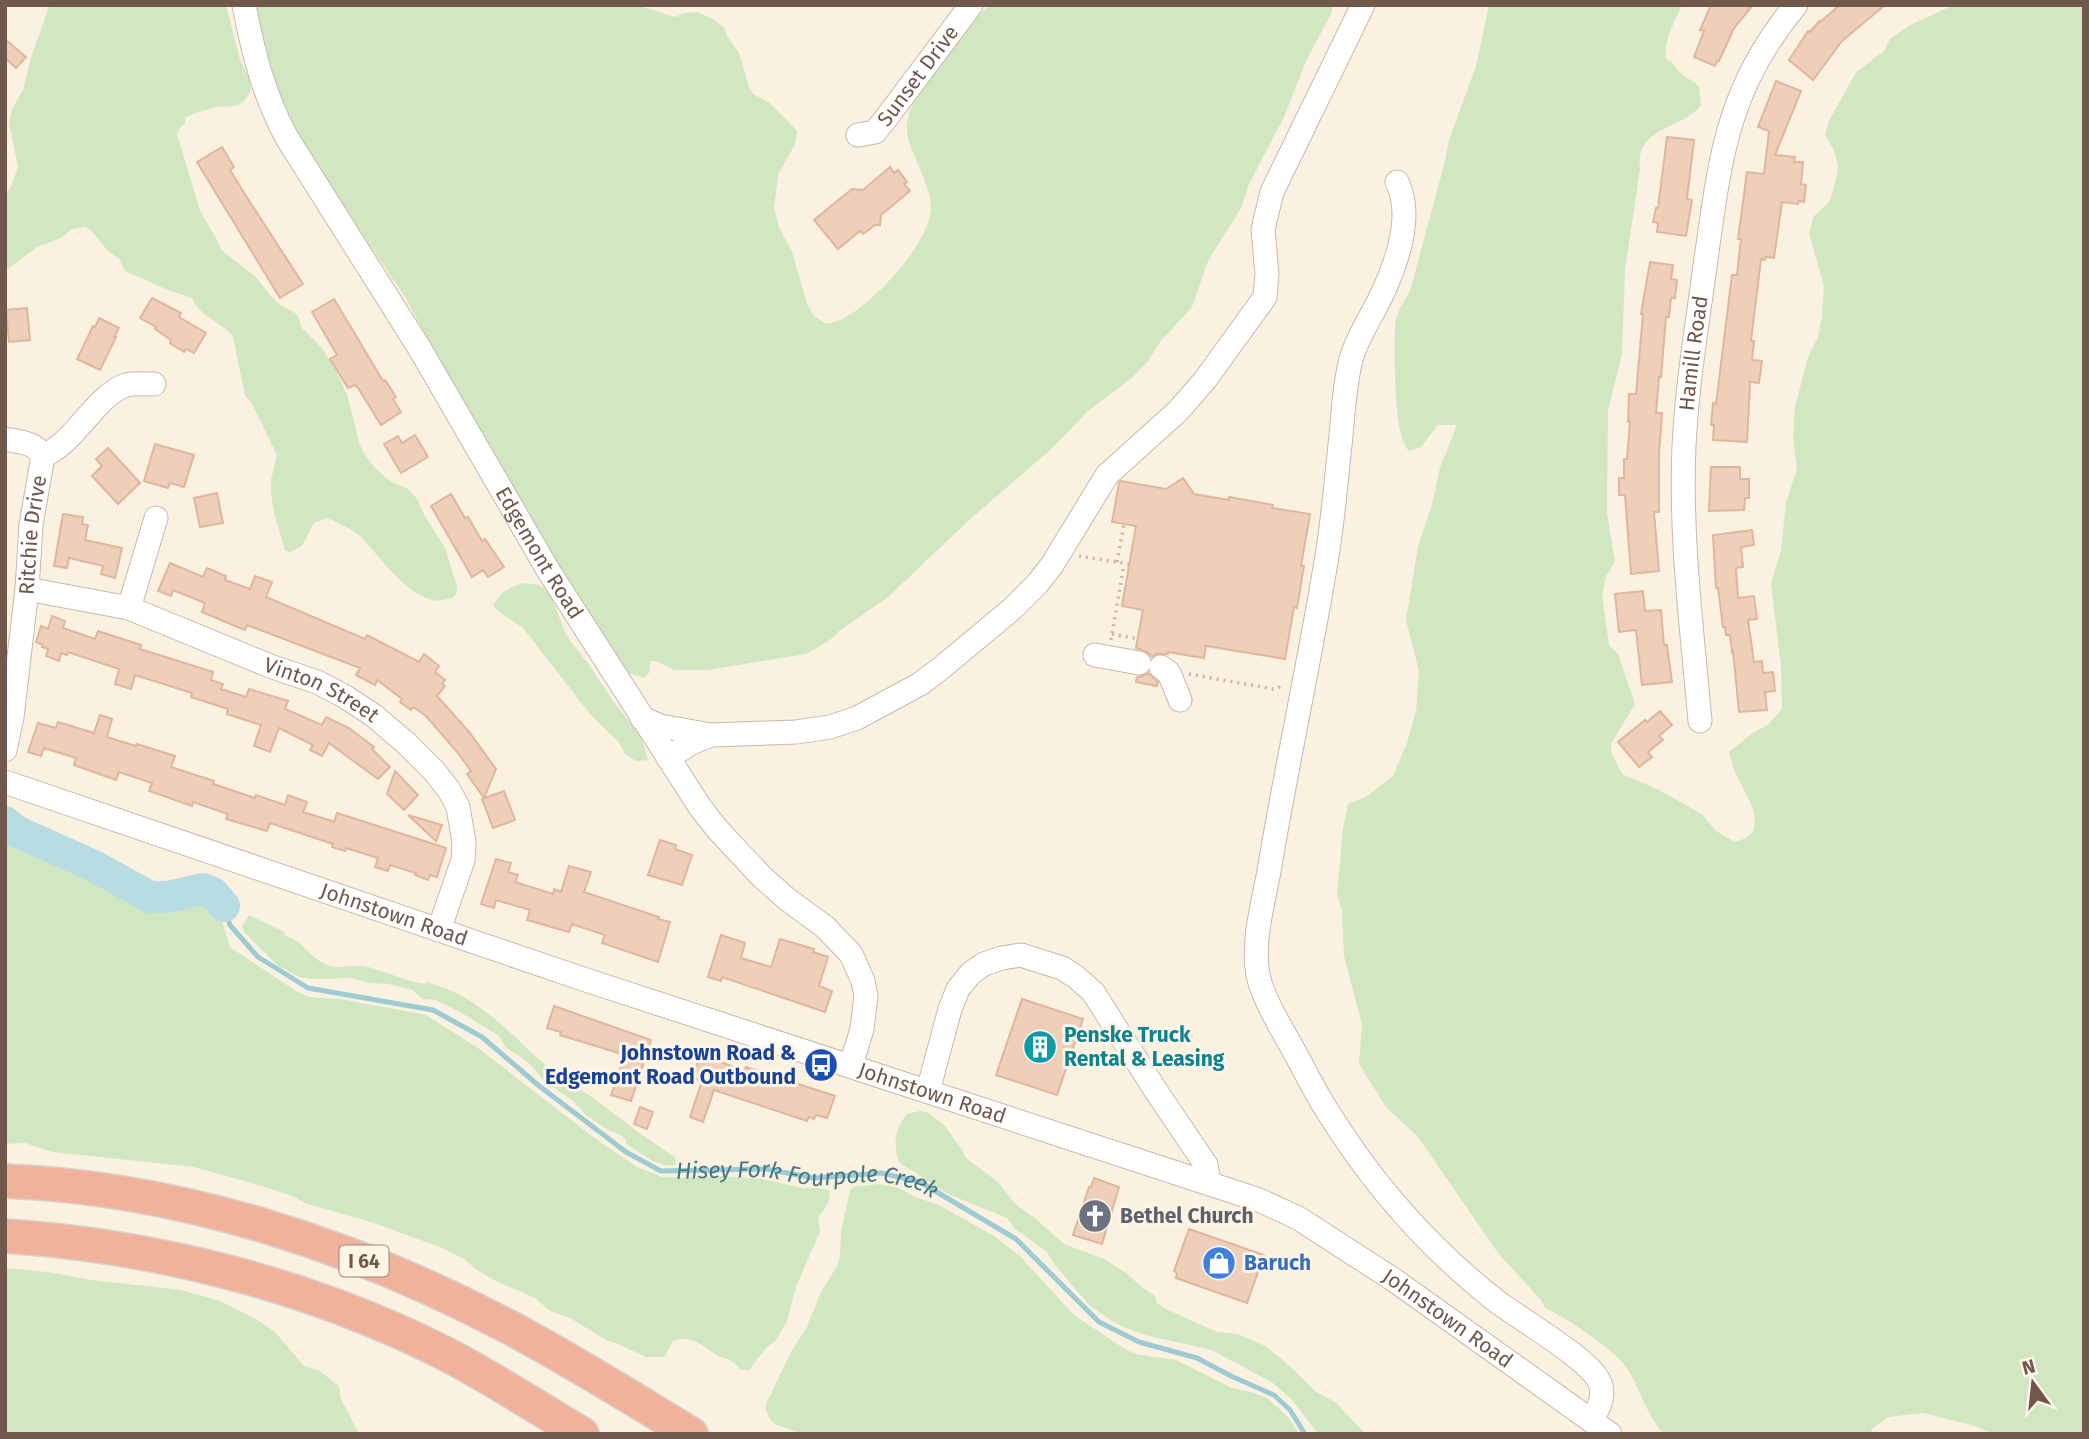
<svg xmlns="http://www.w3.org/2000/svg" width="2089" height="1439" viewBox="0 0 2089 1439" font-family="'Fira Sans',sans-serif">
  <rect width="100%" height="100%" fill="#faf1e1"/>
  <path fill="#d0e7c1" d="M 50,5 L 226,5 L 240,60 L 249,78 L 251,90 C 243,108 234,106 218,107 C 208,109 194,113 185,118 L 185,124 L 180,128 L 177,134 L 200,211 L 215,236 L 221,250 L 256,277 L 269,294 L 280,305 L 297,314 L 302,328 L 321,347 L 334,367 L 348,397 L 359,443 L 365,455 L 375,468 L 390,481 L 408,489 L 417,499 L 426,518 L 445,548 L 457,586 L 457,592 L 454,597 C 447,599 439,602 432,600 C 407,594 380,558 364,540 C 356,531 342,525 332,520 L 326,518 L 314,523 L 302,546 L 290,552 L 285,550 L 275,517 L 271,494 L 271,480 L 277,455 L 252,404 L 245,395 L 233,337 C 222,321 200,318 192,298 L 168,290 L 125,271 L 119,259 L 108,251 L 90,229 L 84,227 L 72,229 L 61,238 L 37,247 L 5,271 L 5,196 L 12,184 L 18,167 L 9,123 L 12,109 L 23,90 L 32,54 Z
    M 255,5 L 637,5 L 675,17 L 683,13 L 697,12 L 715,20 L 724,28 L 727,36 L 739,53 L 749,87 L 753,94 L 770,103 L 797,131 L 795,144 L 778,175 L 774,208 L 779,227 L 792,252 L 807,304 L 814,316 L 826,324 C 833,322 841,321 846,317 C 876,300 933,241 931,204 C 930,181 903,142 907,123 C 916,77 958,38 989,5 L 1333,5 L 1331,14 L 1307,59 L 1284,117 L 1249,184 L 1241,208 L 1208,261 L 1192,307 L 1160,342 L 1148,361 L 1133,377 L 1088,411 L 1050,450 L 967,522 L 887,598 L 839,631 L 830,640 L 806,654 L 708,670 L 674,670 L 656,661 L 650,661 L 649,673 L 644,678 L 626,672 L 585,612 L 487,447 L 405,297 L 304,148 L 285,111 L 274,82 Z
    M 1489,5 L 1682,5 C 1675,21 1663,41 1666,59 L 1672,62 L 1679,72 L 1699,86 L 1701,105 C 1682,130 1635,126 1640,169 L 1625,270 L 1622,354 L 1608,410 L 1607,513 L 1615,562 L 1606,576 L 1602,596 L 1609,645 L 1618,654 L 1635,704 L 1611,744 L 1611,752 L 1622,774 L 1657,789 L 1702,814 L 1716,831 L 1735,842 C 1774,833 1746,796 1736,774 C 1733,767 1731,759 1729,752 L 1753,733 L 1769,724 L 1782,709 L 1781,666 L 1771,584 L 1781,550 L 1786,503 L 1797,469 L 1793,437 L 1795,407 L 1808,357 L 1818,337 L 1822,316 L 1824,286 L 1809,233 L 1814,216 L 1830,201 L 1836,179 L 1838,166 L 1834,151 L 1825,134 L 1829,121 L 1856,72 L 1884,51 L 1890,39 L 1910,25 L 1954,5 L 2084,5 L 2084,1434 L 1993,1434 L 1975,1426 L 1923,1413 L 1888,1417 L 1872,1429 L 1870,1434 L 1664,1434 C 1647,1416 1642,1394 1630,1373 C 1620,1353 1566,1317 1545,1308 L 1541,1300 L 1498,1253 L 1418,1137 L 1386,1107 L 1359,1064 L 1362,1024 L 1344,956 L 1342,910 L 1337,896 L 1343,829 L 1348,804 L 1366,797 L 1393,776 L 1407,743 L 1416,711 L 1419,671 L 1406,620 L 1409,602 L 1418,546 L 1432,505 L 1440,468 L 1457,425 L 1438,425 L 1421,447 L 1409,451 C 1392,434 1395,350 1395,323 L 1399,310 L 1410,291 L 1444,165 L 1449,140 L 1476,66 Z
    M 523,583 L 539,585 L 550,592 L 564,630 L 571,642 L 587,662 L 616,705 L 641,736 L 648,760 L 636,761 L 625,754 L 619,742 L 590,714 L 523,628 L 502,614 L 493,606 C 500,592 509,588 523,583 Z
    M 5,842 L 21,843 L 41,850 L 159,908 L 192,901 L 210,901 L 217,904 L 230,947 L 296,991 L 309,997 L 340,999 L 426,1015 L 478,1048 L 593,1137 L 637,1167 L 662,1177 L 702,1178 L 720,1176 L 762,1179 L 803,1188 L 816,1188 L 829,1190 C 832,1201 825,1209 818,1217 L 820,1231 L 796,1287 L 787,1321 L 776,1340 L 766,1348 L 749,1370 C 739,1372 739,1365 731,1361 C 726,1358 720,1357 715,1354 C 701,1345 690,1334 673,1341 L 664,1357 L 646,1357 L 618,1344 L 606,1340 L 570,1318 L 550,1311 L 535,1298 L 496,1281 L 477,1270 L 464,1259 L 440,1247 L 368,1221 L 307,1204 L 292,1196 L 262,1186 L 194,1167 L 53,1152 L 25,1143 L 5,1144 Z
    M 249,915 L 284,932 L 285,936 C 305,941 307,956 325,964 C 337,971 349,964 363,966 C 385,970 404,982 427,984 L 425,982 C 482,995 513,1039 556,1074 C 568,1084 584,1091 596,1100 C 622,1120 648,1140 675,1157 L 676,1164 C 660,1171 641,1152 626,1144 L 626,1140 L 622,1136 L 605,1128 L 587,1116 L 572,1100 L 544,1081 L 528,1062 L 505,1047 L 499,1036 L 460,1012 L 435,1000 L 422,999 L 413,990 L 388,984 L 369,983 L 351,978 L 311,979 L 299,977 L 277,965 L 244,932 L 242,926 Z
    M 920,1111 L 927,1112 L 945,1126 L 962,1150 L 965,1157 L 999,1183 L 1015,1204 L 1036,1219 L 1064,1244 L 1104,1259 L 1126,1273 L 1143,1288 L 1155,1296 L 1157,1303 L 1168,1310 L 1217,1332 L 1238,1334 L 1265,1346 L 1282,1359 L 1316,1392 L 1335,1402 L 1366,1434 L 1318,1434 L 1292,1400 L 1273,1383 L 1212,1350 L 1149,1336 L 1123,1327 L 1112,1321 L 1090,1306 L 1054,1264 L 1047,1252 L 1014,1228 L 1007,1218 L 948,1194 L 900,1163 C 892,1146 895,1128 907,1114 Z
    M 879,1184 L 899,1188 L 913,1196 L 939,1205 L 994,1236 L 1020,1256 L 1074,1315 L 1125,1349 L 1136,1354 L 1176,1360 L 1232,1388 L 1251,1392 L 1267,1398 L 1288,1417 L 1299,1434 L 802,1434 L 775,1424 L 770,1419 L 765,1408 L 767,1402 L 792,1350 L 806,1329 L 821,1292 L 836,1268 L 840,1256 L 841,1231 L 850,1191 L 853,1187 Z
    M 5,1268 L 47,1272 L 92,1280 L 181,1290 L 220,1301 L 258,1320 L 275,1332 L 304,1366 L 318,1370 L 339,1386 L 341,1399 L 359,1434 L 5,1434 Z"/>
  <g fill="none" stroke-linecap="round" stroke-linejoin="round">
    <path stroke="#9ecbd3" stroke-width="5" id="s1" d="M 224,906 L 230,925 L 258,957 L 308,988 L 433,1010 L 482,1037 L 538,1085 L 626,1152 L 661,1171 L 766,1169 L 814,1178 L 881,1173 L 920,1182 L 1016,1239 L 1099,1322 L 1139,1342 L 1197,1358 L 1231,1376 L 1274,1395 L 1290,1410 L 1305,1434"/>
    <path stroke="#b7dce2" stroke-width="32" d="M 5,822 L 16,831 L 94,866 L 150,897 L 167,897 L 203,889 L 213,893 L 224,906"/>
  </g>
  <path fill="#eecfba" stroke="#e0b69c" stroke-width="2" d="M 1711,5 L 1753,5 L 1734,28 L 1719,61 L 1717,61 L 1715,66 L 1694,57 L 1704,31 L 1700,30 Z
    M 1840,5 L 1885,5 L 1842,41 L 1813,80 L 1789,60 L 1808,31 L 1810,32 L 1819,21 L 1820,22 Z
    M 5,39 L 26,57 L 16,68 L 5,58 Z
    M 1776,81 L 1801,91 L 1775,155 L 1795,157 L 1794,162 L 1803,162 L 1801,184 L 1806,185 L 1804,202 L 1799,201 L 1798,204 L 1782,202 L 1774,258 L 1766,257 L 1765,260 L 1761,259 L 1751,341 L 1754,341 L 1752,360 L 1762,361 L 1759,383 L 1750,382 L 1747,442 L 1713,440 L 1714,425 L 1711,425 L 1713,403 L 1716,404 L 1732,275 L 1737,275 L 1741,239 L 1738,239 L 1747,172 L 1764,174 L 1769,131 L 1758,127 Z
    M 1667,137 L 1694,140 L 1687,199 L 1692,200 L 1686,236 L 1657,232 L 1658,223 L 1653,222 L 1656,208 L 1658,208 Z
    M 222,147 L 234,167 L 230,170 L 246,196 L 303,284 L 280,298 L 197,162 Z
    M 890,167 L 894,173 L 898,170 L 907,182 L 904,184 L 910,191 L 881,215 L 880,225 L 875,225 L 863,234 L 860,231 L 838,249 L 814,220 L 852,189 L 863,190 Z
    M 1650,262 L 1673,265 L 1671,279 L 1677,280 L 1675,298 L 1671,298 L 1669,317 L 1666,317 L 1661,377 L 1659,377 L 1656,413 L 1662,413 L 1659,454 L 1659,512 L 1654,512 L 1659,571 L 1631,574 L 1625,495 L 1619,495 L 1619,478 L 1624,478 L 1624,459 L 1627,459 L 1630,422 L 1628,422 L 1629,394 L 1636,394 L 1643,314 L 1641,314 Z
    M 152,298 L 181,313 L 179,317 L 206,333 L 194,353 L 186,349 L 184,352 L 170,343 L 171,340 L 155,329 L 156,327 L 140,318 Z
    M 334,299 L 383,381 L 385,380 L 396,397 L 393,399 L 401,412 L 381,425 L 358,388 L 355,385 L 348,388 L 330,359 L 337,355 L 312,312 Z
    M 27,308 L 30,340 L 9,342 L 6,310 Z
    M 99,318 L 119,328 L 114,337 L 116,337 L 100,370 L 77,359 L 93,326 L 95,327 Z
    M 415,435 L 428,457 L 401,473 L 384,444 L 398,436 L 402,443 Z
    M 155,444 L 194,455 L 184,487 L 170,483 L 168,488 L 144,481 Z
    M 108,448 L 140,483 L 118,504 L 92,476 L 102,466 L 96,459 Z
    M 1711,467 L 1740,467 L 1740,479 L 1749,479 L 1749,498 L 1745,498 L 1744,510 L 1709,511 Z
    M 1183,478 L 1194,494 L 1229,500 L 1229,497 L 1273,505 L 1272,508 L 1310,514 L 1301,566 L 1304,566 L 1297,608 L 1294,607 L 1285,659 L 1206,646 L 1204,658 L 1168,652 L 1168,654 L 1156,654 L 1152,657 L 1147,652 L 1136,648 L 1143,610 L 1122,606 L 1136,526 L 1112,522 L 1119,483 L 1121,481 L 1166,489 Z
    M 217,493 L 223,523 L 200,527 L 194,498 Z
    M 451,494 L 465,518 L 468,517 L 482,541 L 485,539 L 504,567 L 488,577 L 483,570 L 472,577 L 431,506 Z
    M 63,514 L 83,517 L 82,524 L 88,525 L 85,540 L 122,548 L 115,578 L 101,574 L 103,566 L 69,558 L 67,568 L 54,566 Z
    M 1752,530 L 1754,545 L 1741,547 L 1743,567 L 1736,568 L 1738,598 L 1754,596 L 1757,619 L 1748,620 L 1754,662 L 1762,661 L 1763,673 L 1773,672 L 1775,691 L 1765,692 L 1767,710 L 1739,712 L 1733,651 L 1732,652 L 1730,635 L 1726,635 L 1725,627 L 1723,627 L 1718,588 L 1716,588 L 1713,535 Z
    M 170,563 L 203,577 L 207,568 L 226,576 L 225,580 L 250,589 L 255,576 L 272,582 L 266,597 L 365,639 L 367,635 L 419,662 L 424,654 L 439,666 L 435,672 L 445,680 L 442,684 L 445,686 L 437,696 L 469,732 L 496,769 L 484,798 L 467,774 L 471,771 L 458,753 L 426,716 L 413,707 L 411,710 L 400,702 L 402,699 L 377,680 L 375,685 L 356,675 L 360,668 L 247,625 L 245,630 L 228,623 L 202,612 L 205,603 L 173,590 L 171,596 L 158,591 Z
    M 1643,591 L 1645,611 L 1661,610 L 1664,645 L 1667,645 L 1672,682 L 1642,685 L 1636,630 L 1619,632 L 1615,594 Z
    M 52,616 L 65,621 L 63,628 L 95,639 L 98,631 L 141,645 L 140,649 L 213,672 L 211,680 L 223,684 L 221,689 L 246,697 L 249,689 L 288,701 L 285,709 L 322,725 L 326,717 L 349,728 L 374,747 L 372,749 L 390,767 L 378,779 L 329,743 L 322,756 L 310,750 L 313,745 L 279,728 L 270,752 L 254,746 L 261,725 L 227,714 L 228,709 L 191,697 L 192,693 L 135,675 L 131,689 L 115,684 L 119,669 L 68,652 L 67,655 L 61,653 L 59,661 L 46,656 L 48,649 L 42,647 L 43,645 L 36,642 L 41,626 L 48,629 Z
    M 1148,673 L 1158,682 L 1157,686 L 1136,682 L 1137,677 L 1143,676 Z
    M 1660,711 L 1672,725 L 1659,736 L 1663,740 L 1648,752 L 1652,757 L 1639,767 L 1618,742 L 1645,720 L 1647,722 Z
    M 100,715 L 112,719 L 107,737 L 136,746 L 137,744 L 175,756 L 171,767 L 214,781 L 213,784 L 255,798 L 256,795 L 285,805 L 288,795 L 307,802 L 303,812 L 332,821 L 334,822 L 337,813 L 446,848 L 437,877 L 430,875 L 428,880 L 415,875 L 416,873 L 390,865 L 388,871 L 375,867 L 378,858 L 346,848 L 345,851 L 332,847 L 333,844 L 270,823 L 267,831 L 226,819 L 228,814 L 193,802 L 192,806 L 149,791 L 152,783 L 119,772 L 116,780 L 74,765 L 76,758 L 44,748 L 41,756 L 28,752 L 38,723 L 56,728 L 58,722 L 94,733 Z
    M 395,771 L 418,795 L 404,810 L 387,794 Z
    M 504,791 L 515,820 L 493,828 L 482,799 Z
    M 408,815 L 442,825 L 436,841 Z
    M 660,840 L 676,845 L 675,849 L 692,855 L 682,885 L 648,875 Z
    M 496,859 L 511,863 L 508,872 L 518,875 L 515,882 L 553,894 L 554,889 L 561,892 L 569,866 L 591,872 L 584,892 L 659,917 L 658,919 L 670,922 L 658,962 L 602,943 L 605,935 L 572,924 L 569,932 L 527,920 L 530,910 L 496,900 L 494,908 L 481,904 Z
    M 721,935 L 745,943 L 741,958 L 771,967 L 780,939 L 814,949 L 813,952 L 828,957 L 819,986 L 832,991 L 825,1012 L 722,977 L 721,981 L 708,977 Z
    M 1022,999 L 1083,1019 L 1057,1095 L 996,1075 Z
    M 554,1006 L 651,1040 L 631,1101 L 611,1095 L 625,1055 L 560,1035 L 561,1032 L 547,1028 Z
    M 704,1053 L 719,1058 L 718,1061 L 744,1071 L 746,1067 L 835,1096 L 827,1118 L 816,1115 L 814,1119 L 809,1117 L 807,1121 L 714,1090 L 703,1122 L 690,1117 L 702,1081 L 692,1078 L 700,1055 L 703,1057 Z
    M 640,1107 L 653,1112 L 647,1129 L 634,1124 Z
    M 1094,1178 L 1119,1187 L 1102,1244 L 1073,1235 L 1089,1187 L 1091,1187 Z
    M 1189,1229 L 1264,1255 L 1247,1303 L 1176,1278 L 1177,1273 L 1174,1271 Z"/>
  <g fill="none" stroke-linecap="round" stroke-linejoin="round">
    <g stroke="#cab8a9" stroke-width="25">
      <g id="minor">
        <path id="s2" d="M 244,5 C 253,52 264,96 287,138 L 420,349 L 548,570 L 700,807 L 718,830 L 761,876 L 787,899 L 825,927 L 851,954 L 863,981 L 866,996 L 862,1029 L 851,1065"/>
        <path id="s3" d="M 858,135 L 875,132 L 887,117 L 971,5"/>
        <path d="M 1397,182 C 1413,214 1398,259 1384,290 C 1374,313 1358,335 1351,359 C 1345,384 1343,410 1341,436 C 1336,480 1333,524 1325,568 C 1308,669 1286,769 1269,871 C 1263,904 1252,941 1258,975 C 1263,999 1282,1029 1294,1051 C 1305,1071 1315,1092 1328,1112 C 1372,1183 1429,1248 1495,1300 C 1518,1318 1588,1358 1599,1381 C 1606,1395 1599,1409 1591,1420"/>
        <path d="M 5,439 C 20,442 35,442 43,456"/>
        <path d="M 43,456 C 74,444 96,395 126,385 C 135,383 145,384 154,384"/>
        <path id="s4" d="M 27,589 L 129,608 L 270,666 L 317,682 L 344,696 L 373,715 L 406,743 L 434,771 L 449,790 L 458,807 L 464,842 L 463,860 L 439,930"/>
        <path d="M 129,608 L 156,518"/>
        <path d="M 1095,655 L 1139,663"/>
        <path d="M 1161,667 L 1169,673 L 1180,700"/>
        <path d="M 642,718 L 660,726 L 711,735"/>
        <path id="s5" d="M 1700,721 C 1692,630 1680,537 1684,446 C 1687,385 1697,326 1705,266 C 1720,162 1725,90 1796,5"/>
        <path id="s6" d="M 5,750 L 12,717 L 27,589 L 31,525 L 43,456"/>
        <path d="M 668,758 L 691,743 L 711,735 L 796,732 L 830,727 L 857,718 L 920,684 L 940,669 L 1012,609 L 1038,583 L 1052,565 L 1107,475 L 1178,411 L 1205,380 L 1265,297 L 1267,274 L 1263,229 L 1272,192 L 1363,5"/>
        <path id="s7" d="M 5,782 L 583,979 L 1259,1200 L 1298,1218 L 1394,1280 L 1610,1434"/>
        <path d="M 928,1091 L 950,1009 L 958,989 L 971,973 L 984,964 L 1002,958 L 1021,955 L 1062,968 L 1076,977 L 1093,992 L 1156,1091 L 1206,1165 L 1209,1183"/>
      </g>
    </g>
    <g stroke="#d7d0cc" stroke-width="36">
      <path id="highway" d="M 5,1181 C 180,1188 353,1245 507,1326 C 570,1359 630,1397 691,1434
        M 5,1236 C 156,1246 309,1285 444,1353 C 491,1377 536,1407 582,1434"/>
    </g>
    <path stroke="#d2b39e" stroke-width="3.5" stroke-dasharray="2 5" stroke-linecap="butt" d="M 1079,556 L 1129,564
      M 1117,562 L 1124,524
      M 1112,634 L 1138,639
      M 1111,640 L 1124,564
      M 1189,674 L 1273,689 L 1278,688 L 1284,684"/>
    <use href="#minor" stroke="#fff" stroke-width="23"/>
    <use href="#highway" stroke="#f1b29b" stroke-width="33"/>
  </g>
  <defs>
    <g id="building-disc" transform="scale(1.75)"><circle r="9.5" fill="#0f9aa8" stroke="#fef5e7"/><path d="M-4-6H4V6H1V3H-1V6H-4ZM-2.5-4.3h1.7v1.8h-1.7ZM.8-4.3h1.7v1.8H.8ZM-2.5-1h1.7V.8h-1.7ZM.8-1h1.7V.8H.8Z" fill="#fff"/></g>
    <g id="bus-disc" transform="scale(1.75)"><circle r="9.5" fill="#1a4fb4" stroke="#fef5e7"/><path d="M-5-6H5V4H4V6H2V4H-2V6H-4V4H-5ZM-3.5-4V0h7V-4ZM-3.5 1.2v1.5H-2V1.2ZM2 1.2v1.5H3.5V1.2Z" fill="#fff"/></g>
    <g id="church-disc" transform="scale(1.75)"><circle r="9.5" fill="#6b7280" stroke="#fef5e7"/><path d="M-1.2-6h2.4v3.5h3.3v2.4h-3.3V6h-2.4V-.1h-3.3v-2.4h3.3Z" fill="#fff"/></g>
    <g id="shop-disc" transform="scale(1.75)"><circle r="9.5" fill="#3f7fe0" stroke="#fef5e7"/><path d="M-5-2.5h2.3a2.7 3.5 0 0 1 5.4 0H5L5.5 6h-11ZM-1.5-2.5h3a1.5 2.3 0 0 0-3 0Z" fill="#fff"/></g>
  </defs>
  <g fill-rule="evenodd">
    <use href="#building-disc" x="1040" y="1047"/>
    <use href="#bus-disc" x="821" y="1065"/>
    <use href="#church-disc" x="1095" y="1216"/>
    <use href="#shop-disc" x="1219" y="1263"/>
  </g>
  <g text-anchor="middle" dominant-baseline="central" stroke-width="6" stroke-linejoin="round" paint-order="stroke">
    <rect fill="#fef5e7" stroke="#9b8779" stroke-width="2" x="339.5" y="1245.5" width="49" height="31" rx="5"/>
    <g font-size="19" font-weight="bold" fill="#70584a">
      <text x="364" y="1261">I 64</text>
    </g>
    <g font-size="21" fill="#70584a" stroke="#fef5e7">
      <text stroke="none"><textPath href="#s3" startOffset="88">Sunset Drive</textPath></text>
      <text stroke="none"><textPath href="#s5" startOffset="369">Hamill Road</textPath></text>
      <text stroke="none"><textPath href="#s6" startOffset="217">Ritchie Drive</textPath></text>
      <text stroke="none"><textPath href="#s2" startOffset="626">Edgemont Road</textPath></text>
      <text stroke="none"><textPath href="#s4" startOffset="313">Vinton Street</textPath></text>
      <text stroke="none"><textPath href="#s7" startOffset="411">Johnstown Road</textPath></text>
      <text stroke="none"><textPath href="#s7" startOffset="978">Johnstown Road</textPath></text>
      <text stroke="none"><textPath href="#s7" startOffset="1545">Johnstown Road</textPath></text>
    </g>
    <g font-size="21" font-weight="bold" fill="#0d838f" stroke="#fef5e7" text-anchor="start">
      <text x="1064" y="1035">Penske Truck<tspan x="1064" dy="24">Rental &amp; Leasing</tspan></text>
    </g>
    <g font-size="21" font-weight="bold" fill="#164399" stroke="#fef5e7" text-anchor="end">
      <text x="796" y="1053">Johnstown Road &amp;<tspan x="796" dy="24">Edgemont Road Outbound</tspan></text>
    </g>
    <g font-size="21" font-weight="bold" fill="#5b616d" stroke="#fef5e7" text-anchor="start">
      <text x="1120" y="1216">Bethel Church</text>
    </g>
    <g font-size="21" font-weight="bold" fill="#366cbe" stroke="#fef5e7" text-anchor="start">
      <text x="1244" y="1263">Baruch</text>
    </g>
    <g font-size="23" font-style="italic" fill="#457882" stroke="#fef5e7">
      <text stroke="none"><textPath href="#s1" startOffset="676">Hisey Fork Fourpole Creek</textPath></text>
    </g>
  </g>
  <rect width="2089" height="1439" fill="none" stroke="#70584a" stroke-width="14"/>
  <g transform="translate(2033 1383) rotate(345)" stroke="#fef5e7" stroke-width="5" paint-order="stroke">
  <path d="M0-5L12 26L0 18L-12 26Z" fill="#70584a"/>
  <text y="-10" font-size="19" font-weight="bold" text-anchor="middle" fill="#70584a">N</text>
  </g>
</svg>
